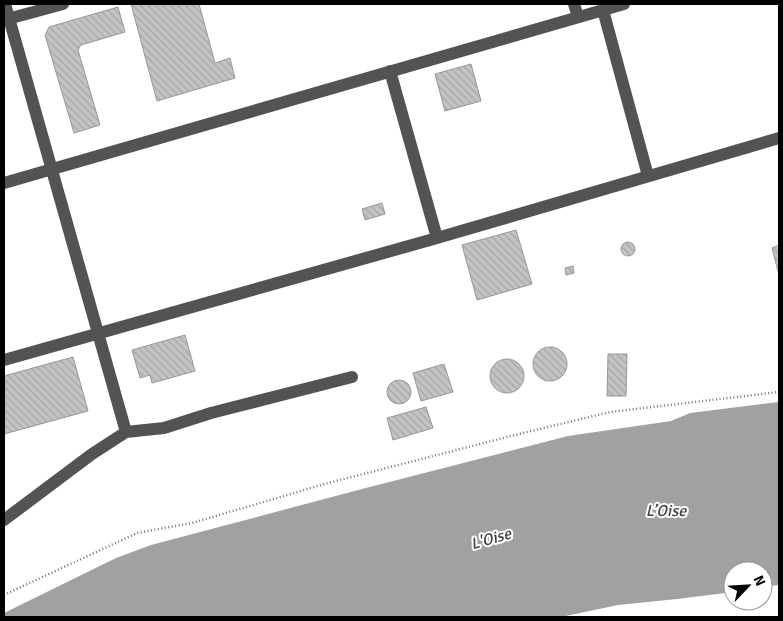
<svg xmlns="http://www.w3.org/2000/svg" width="783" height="621" viewBox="0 0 783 621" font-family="Signika,sans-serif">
  <defs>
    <pattern id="building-back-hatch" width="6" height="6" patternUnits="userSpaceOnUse" patternTransform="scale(1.25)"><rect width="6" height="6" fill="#c3c3c3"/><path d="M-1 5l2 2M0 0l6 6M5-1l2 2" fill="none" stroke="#a6a6a6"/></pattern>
  </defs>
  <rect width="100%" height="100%" fill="#fff"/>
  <path fill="#a1a1a1" d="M 779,402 L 779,585 L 763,587 L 763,571 L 733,571 L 733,592 L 677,599 L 618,605 L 561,617 L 4,617 L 4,613 L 116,558 L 151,545 L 362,489 L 568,436 L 671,421 L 690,413 Z"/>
  <path fill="url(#building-back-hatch)" stroke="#979797" d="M 131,4 L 199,4 L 215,63 L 230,58 L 235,78 L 157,101 Z
    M 118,7 L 125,32 L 81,45 L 78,50 L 100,125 L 74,133 L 45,35 L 49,27 Z
    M 471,64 L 481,101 L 445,111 L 435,74 Z
    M 382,203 L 385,214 L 365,220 L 362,209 Z
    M 516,230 L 532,284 L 477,300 L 462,245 Z
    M621 249a7 7 0 1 1 14 0a7 7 0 1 1-14 0Z
    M 779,245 L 779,275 L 772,248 Z
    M 573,266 L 574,273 L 566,275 L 565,268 Z
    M 185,335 L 195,371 L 152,383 L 150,375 L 140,378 L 132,350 Z
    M533 364a17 17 0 1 1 34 0a17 17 0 1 1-34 0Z
    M 608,354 L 627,354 L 626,396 L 607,396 Z
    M 73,357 L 88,411 L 4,434 L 4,376 Z
    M490 376a17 17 0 1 1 34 0a17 17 0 1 1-34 0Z
    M 444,364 L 453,392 L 421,401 L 413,373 Z
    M387 392a12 12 0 1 1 24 0a12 12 0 1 1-24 0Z
    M 426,407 L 433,428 L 393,440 L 387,418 Z"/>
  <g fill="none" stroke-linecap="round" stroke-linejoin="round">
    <path stroke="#757575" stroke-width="2.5" stroke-dasharray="1 2.5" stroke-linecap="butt" d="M 4,595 L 137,533 L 192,523 L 328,483 L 523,433 L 610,412 L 779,392"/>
    <path stroke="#535353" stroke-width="12" d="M 5,4 L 126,432
      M 574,4 L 578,17
      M 603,10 L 648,176
      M 4,20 L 63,4
      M 390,71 L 437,238
      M 4,183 L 624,4
      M 4,360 L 437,238 L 779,138
      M 4,520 L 92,454 L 126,432 L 164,428 L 211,413 L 352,377"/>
  </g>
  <g text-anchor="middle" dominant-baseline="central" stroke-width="4" stroke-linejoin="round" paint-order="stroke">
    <g font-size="16" font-style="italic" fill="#424242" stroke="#fff">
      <text x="666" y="511">L’Oise</text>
      <text transform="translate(491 539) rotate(-16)">L'Oise</text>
    </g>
  </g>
  <rect width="783" height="621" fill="none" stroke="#000000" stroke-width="10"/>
  <g transform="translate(748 586) rotate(65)"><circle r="24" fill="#ffffff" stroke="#999999"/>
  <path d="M0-4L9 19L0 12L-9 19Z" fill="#000000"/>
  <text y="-8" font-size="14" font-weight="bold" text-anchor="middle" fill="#000000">N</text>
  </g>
</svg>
